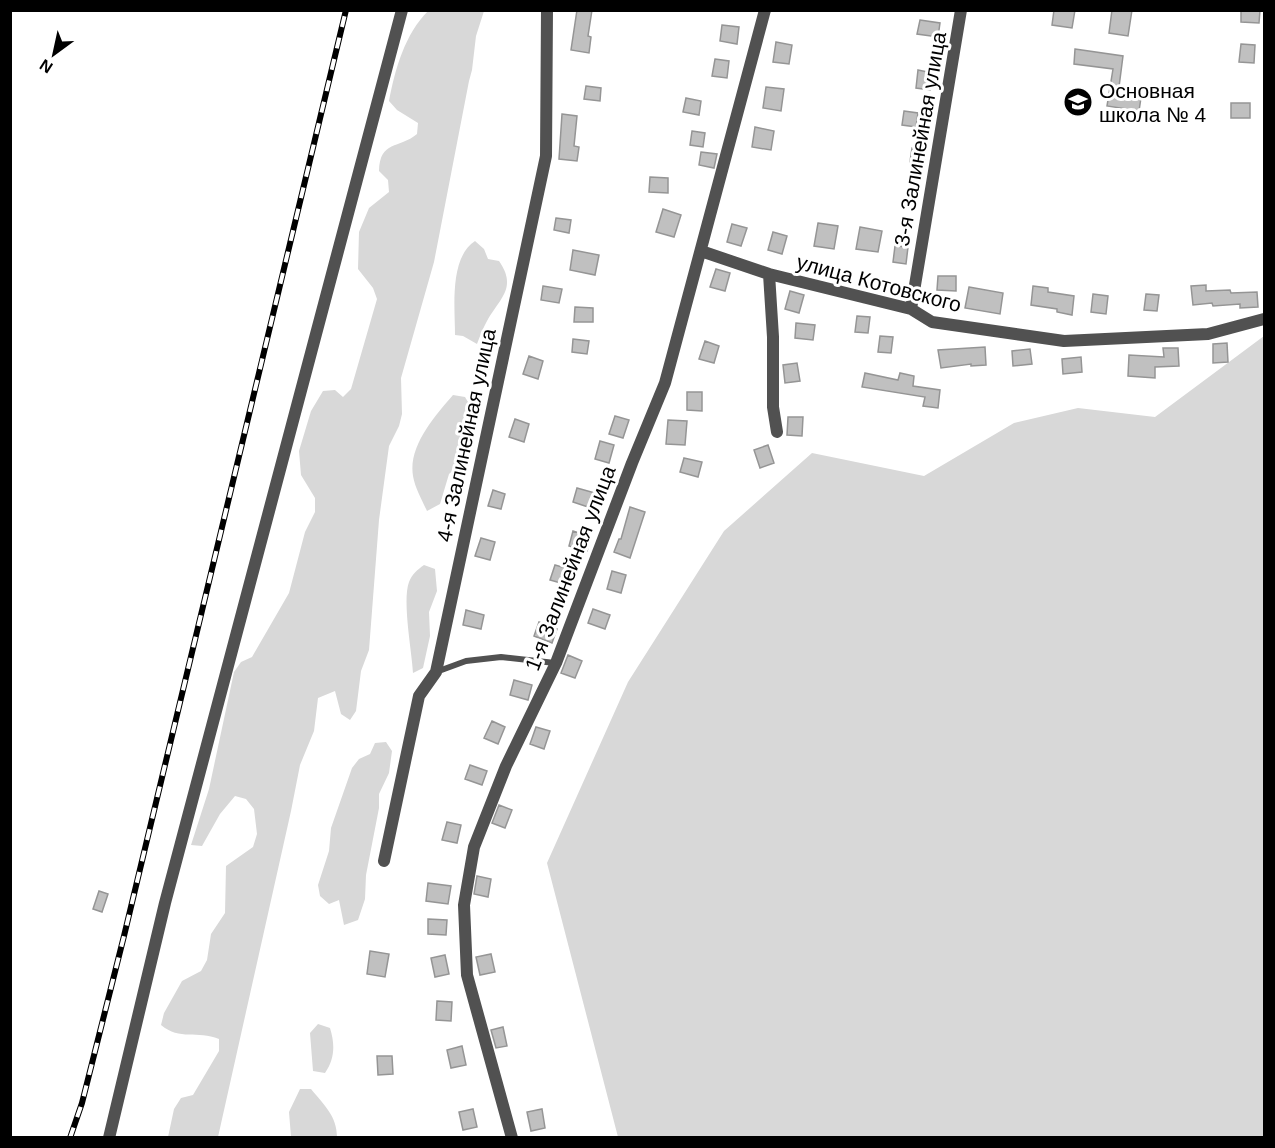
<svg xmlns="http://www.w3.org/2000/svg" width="1275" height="1148" viewBox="0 0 1275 1148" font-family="Helvetica,sans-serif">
  <rect width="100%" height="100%" fill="#fff"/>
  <path fill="#d8d8d8" d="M 428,11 L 484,11 L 476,36 L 472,70 L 469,81 L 434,262 L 401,378 L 402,414 L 399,426 L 389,446 L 379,520 L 369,650 L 361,671 L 356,711 L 350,720 L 341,714 L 335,691 L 318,698 L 314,731 L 300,765 L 291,811 L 218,1137 L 168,1137 L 174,1109 L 181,1098 L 193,1095 L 219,1051 L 219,1039 C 197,1030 180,1041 161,1025 L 164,1013 L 182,981 L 201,971 L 207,960 L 211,934 L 225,913 L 226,866 L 253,847 L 257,834 L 254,809 L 246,799 L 235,796 L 220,814 L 202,846 L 191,845 L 209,789 L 234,672 L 241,662 L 252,657 L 289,593 L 305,532 L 315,512 L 315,498 L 301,475 L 299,451 L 311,411 L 323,391 L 335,390 L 343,397 L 351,389 L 377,299 L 373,288 L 358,269 L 359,232 L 369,208 L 389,192 L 388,180 L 379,171 C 380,140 399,149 417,134 L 418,123 L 397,110 L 389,101 C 395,69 405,34 428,11 Z
    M 475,241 L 484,249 L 488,259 L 499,261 C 518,288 499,299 487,321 C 483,328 480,336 477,344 L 463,336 L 455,335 C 455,308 449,258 475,241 Z
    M 1264,336 L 1264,1137 L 618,1137 L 547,863 L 628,682 L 724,531 L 812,453 L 924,476 L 1014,423 L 1078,408 L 1155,417 Z
    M 453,395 L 465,397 L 471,407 L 470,433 L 458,466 L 449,474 L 440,504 L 427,511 C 422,500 415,488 413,476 C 408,446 435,416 453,395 Z
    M 424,565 L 435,569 L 437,591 L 429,612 L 430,636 L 423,668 L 413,673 C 412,652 402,601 409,582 C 412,574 417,570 424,565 Z
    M 386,742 L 392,751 L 389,773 L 379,794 L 379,808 L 366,875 L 365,899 L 358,920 L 344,925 L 339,900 L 329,904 L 320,896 L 318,885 L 329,851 L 331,828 L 352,768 L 359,759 L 370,754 L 375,743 Z
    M 318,1024 L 330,1028 C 335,1044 335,1059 325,1073 L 313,1071 L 310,1033 Z
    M 300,1089 L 311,1089 C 324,1105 337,1116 337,1137 L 291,1137 L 289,1112 Z"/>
  <path fill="#c0c0c0" stroke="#959595" stroke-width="1.5" d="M 577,10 L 592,10 L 588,36 L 591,37 L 589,53 L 571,50 Z
    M 1054,10 L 1075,10 L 1072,28 L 1052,25 Z
    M 1112,10 L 1132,10 L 1128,36 L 1109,33 Z
    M 1241,10 L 1260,10 L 1259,23 L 1241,22 Z
    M 920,20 L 940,23 L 938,37 L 917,34 Z
    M 722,25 L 739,27 L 737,44 L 720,41 Z
    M 776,42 L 792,45 L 789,64 L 773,62 Z
    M 1241,44 L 1255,45 L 1254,63 L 1239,62 Z
    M 1075,49 L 1123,56 L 1119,87 L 1142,91 L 1139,111 L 1107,106 L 1113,69 L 1074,64 Z
    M 715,59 L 729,61 L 727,78 L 712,76 Z
    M 918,70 L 933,73 L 930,90 L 916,88 Z
    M 586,86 L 601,88 L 600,101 L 584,99 Z
    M 766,87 L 784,89 L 781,111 L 763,108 Z
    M 686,98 L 701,101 L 699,115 L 683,112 Z
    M 1231,103 L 1250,103 L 1250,118 L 1231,118 Z
    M 904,111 L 918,113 L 916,127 L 902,125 Z
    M 562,114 L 577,116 L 574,146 L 579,147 L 577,161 L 559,159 Z
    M 755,127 L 774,131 L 771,150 L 752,147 Z
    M 692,131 L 705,133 L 703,147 L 690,145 Z
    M 912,148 L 926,150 L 924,165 L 910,162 Z
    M 701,152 L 717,154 L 714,168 L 699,165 Z
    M 650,177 L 668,178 L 668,193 L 649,192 Z
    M 663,209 L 681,215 L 674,237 L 656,232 Z
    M 556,218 L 571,220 L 569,233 L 554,230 Z
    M 818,223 L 838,226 L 834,249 L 814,246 Z
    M 732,224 L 747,228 L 741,246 L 727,242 Z
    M 860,227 L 882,231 L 878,252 L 856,249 Z
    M 773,232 L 787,236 L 782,254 L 768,250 Z
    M 895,246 L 908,247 L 906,264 L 893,262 Z
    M 573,250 L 599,255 L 595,275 L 570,270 Z
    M 716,269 L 730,273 L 725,291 L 710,287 Z
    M 938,276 L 956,276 L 956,291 L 937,290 Z
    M 1206,285 L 1206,291 L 1230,290 L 1231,293 L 1257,292 L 1258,307 L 1240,308 L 1240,304 L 1213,306 L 1212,303 L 1193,305 L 1191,286 Z
    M 543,286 L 562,289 L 559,303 L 541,300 Z
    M 1033,286 L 1048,288 L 1048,292 L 1074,296 L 1072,315 L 1057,312 L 1057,309 L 1031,305 Z
    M 969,287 L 1003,293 L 1000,314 L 965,308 Z
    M 790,291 L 804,295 L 799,313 L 785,309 Z
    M 1093,294 L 1108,296 L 1106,314 L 1091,312 Z
    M 1146,294 L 1159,295 L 1157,311 L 1144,310 Z
    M 575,307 L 593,308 L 593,322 L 574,322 Z
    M 857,316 L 870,317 L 868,333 L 855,332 Z
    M 796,323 L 815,325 L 813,340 L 795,338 Z
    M 880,336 L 893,337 L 891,353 L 878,352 Z
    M 573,339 L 589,341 L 587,354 L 572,352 Z
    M 705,341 L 719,346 L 714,363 L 699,359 Z
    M 1227,343 L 1228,362 L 1213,363 L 1213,344 Z
    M 985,347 L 986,365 L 971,366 L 971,364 L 941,368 L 938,350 Z
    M 1163,348 L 1178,348 L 1179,366 L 1155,367 L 1155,378 L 1128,376 L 1129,355 L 1164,357 Z
    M 1030,349 L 1032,364 L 1013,366 L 1012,351 Z
    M 529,356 L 543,361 L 538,379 L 523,374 Z
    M 1081,357 L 1082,372 L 1063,374 L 1062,359 Z
    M 797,363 L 800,381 L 785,383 L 783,365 Z
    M 865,373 L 898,380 L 900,373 L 914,376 L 913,386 L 940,390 L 938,408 L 923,406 L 925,397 L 862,387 Z
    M 687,392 L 702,392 L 702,411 L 687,410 Z
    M 615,416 L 629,420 L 623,438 L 609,434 Z
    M 788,417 L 803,417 L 802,436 L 787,435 Z
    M 515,419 L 529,424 L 524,442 L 509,437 Z
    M 668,420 L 687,421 L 685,445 L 666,444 Z
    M 600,441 L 614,445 L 609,463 L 595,459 Z
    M 768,445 L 774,463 L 760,468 L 754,450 Z
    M 684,458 L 702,462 L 698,477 L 680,472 Z
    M 577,488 L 595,493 L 591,508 L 573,502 Z
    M 493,490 L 505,494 L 501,509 L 488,506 Z
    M 630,507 L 645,512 L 630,558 L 614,552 L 619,539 L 621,539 Z
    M 573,531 L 591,537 L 587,551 L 569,546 Z
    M 481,538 L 495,542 L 490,560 L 475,556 Z
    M 555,565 L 573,570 L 568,585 L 550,580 Z
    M 612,571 L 626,575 L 621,593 L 607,589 Z
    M 593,609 L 610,615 L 605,629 L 588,623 Z
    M 466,610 L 484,615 L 481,629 L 463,625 Z
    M 539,622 L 557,629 L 552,643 L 534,636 Z
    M 568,655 L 582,661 L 575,678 L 561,673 Z
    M 514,680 L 532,685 L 528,700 L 510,695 Z
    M 492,721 L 505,727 L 498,744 L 484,738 Z
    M 536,727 L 550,731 L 544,749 L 530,744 Z
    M 470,765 L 487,771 L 482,785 L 465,779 Z
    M 499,805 L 512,810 L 505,828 L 492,823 Z
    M 447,822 L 461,825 L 457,843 L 442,840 Z
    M 477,876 L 491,879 L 488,897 L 474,894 Z
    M 428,883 L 451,886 L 448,904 L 426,901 Z
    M 99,891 L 108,894 L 102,912 L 93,909 Z
    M 428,919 L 447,920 L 446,935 L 428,934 Z
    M 370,951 L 389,954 L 385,977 L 367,974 Z
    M 491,954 L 495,972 L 480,975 L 476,957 Z
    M 445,955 L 449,974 L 435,977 L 431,958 Z
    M 437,1001 L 452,1002 L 451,1021 L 436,1020 Z
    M 503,1027 L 507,1046 L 496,1048 L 491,1030 Z
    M 462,1046 L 466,1065 L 451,1068 L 447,1050 Z
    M 377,1056 L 392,1056 L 393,1074 L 378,1075 Z
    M 473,1109 L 477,1127 L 463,1130 L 459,1112 Z
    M 542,1109 L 545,1128 L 531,1131 L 527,1112 Z"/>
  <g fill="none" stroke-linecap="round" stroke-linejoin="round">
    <path stroke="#515151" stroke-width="6" d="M 436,672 L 466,661 L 501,657 L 555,663"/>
    <path stroke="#515151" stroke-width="12" d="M 701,251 L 769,274 L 911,309 L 932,322 L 1064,341 L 1208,334 L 1264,319
      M 769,274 L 773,337 L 773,407 L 777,432
      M 911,309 L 961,10
      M 384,861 L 419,696 L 436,672 L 546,156 L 547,10
      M 109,1138 L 165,903 L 402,10
      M 512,1138 L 467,975 L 464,905 L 474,847 L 506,766 L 556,663 L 632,463 L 665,383 L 765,10"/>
    <g stroke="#000" stroke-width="6">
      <path id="rail" d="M 70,1138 L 82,1103 L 124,936 L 346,10"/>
    </g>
    <use href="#rail" stroke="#fff" stroke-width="4" stroke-dasharray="11" stroke-linecap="butt"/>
  </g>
  <defs>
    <g id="school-disc" transform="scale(1.5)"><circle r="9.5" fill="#000" stroke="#fff"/><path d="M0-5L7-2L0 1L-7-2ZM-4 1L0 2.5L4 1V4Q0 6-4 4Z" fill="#fff"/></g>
  </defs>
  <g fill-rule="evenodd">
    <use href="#school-disc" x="1078" y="102"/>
  </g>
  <g text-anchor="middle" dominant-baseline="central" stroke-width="6" stroke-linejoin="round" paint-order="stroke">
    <g font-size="21" fill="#000" stroke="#fff" text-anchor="start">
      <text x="1099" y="90">Основная<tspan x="1099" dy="24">школа № 4</tspan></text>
    </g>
    <g font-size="21" fill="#000" stroke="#fff">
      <text transform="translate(920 139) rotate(-80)">3-я Залинейная улица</text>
      <text transform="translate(879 283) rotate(15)">улица Котовского</text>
      <text transform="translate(466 435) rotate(-78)">4-я Залинейная улица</text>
      <text transform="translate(570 568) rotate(-69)">1-я Залинейная улица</text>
    </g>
  </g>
  <rect width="1275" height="1148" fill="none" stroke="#000000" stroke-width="24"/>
  <g transform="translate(54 54) rotate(213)" stroke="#ffffff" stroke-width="4.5" paint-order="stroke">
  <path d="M0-4.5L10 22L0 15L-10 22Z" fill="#000000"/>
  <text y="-9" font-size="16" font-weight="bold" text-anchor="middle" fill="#000000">N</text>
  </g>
</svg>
